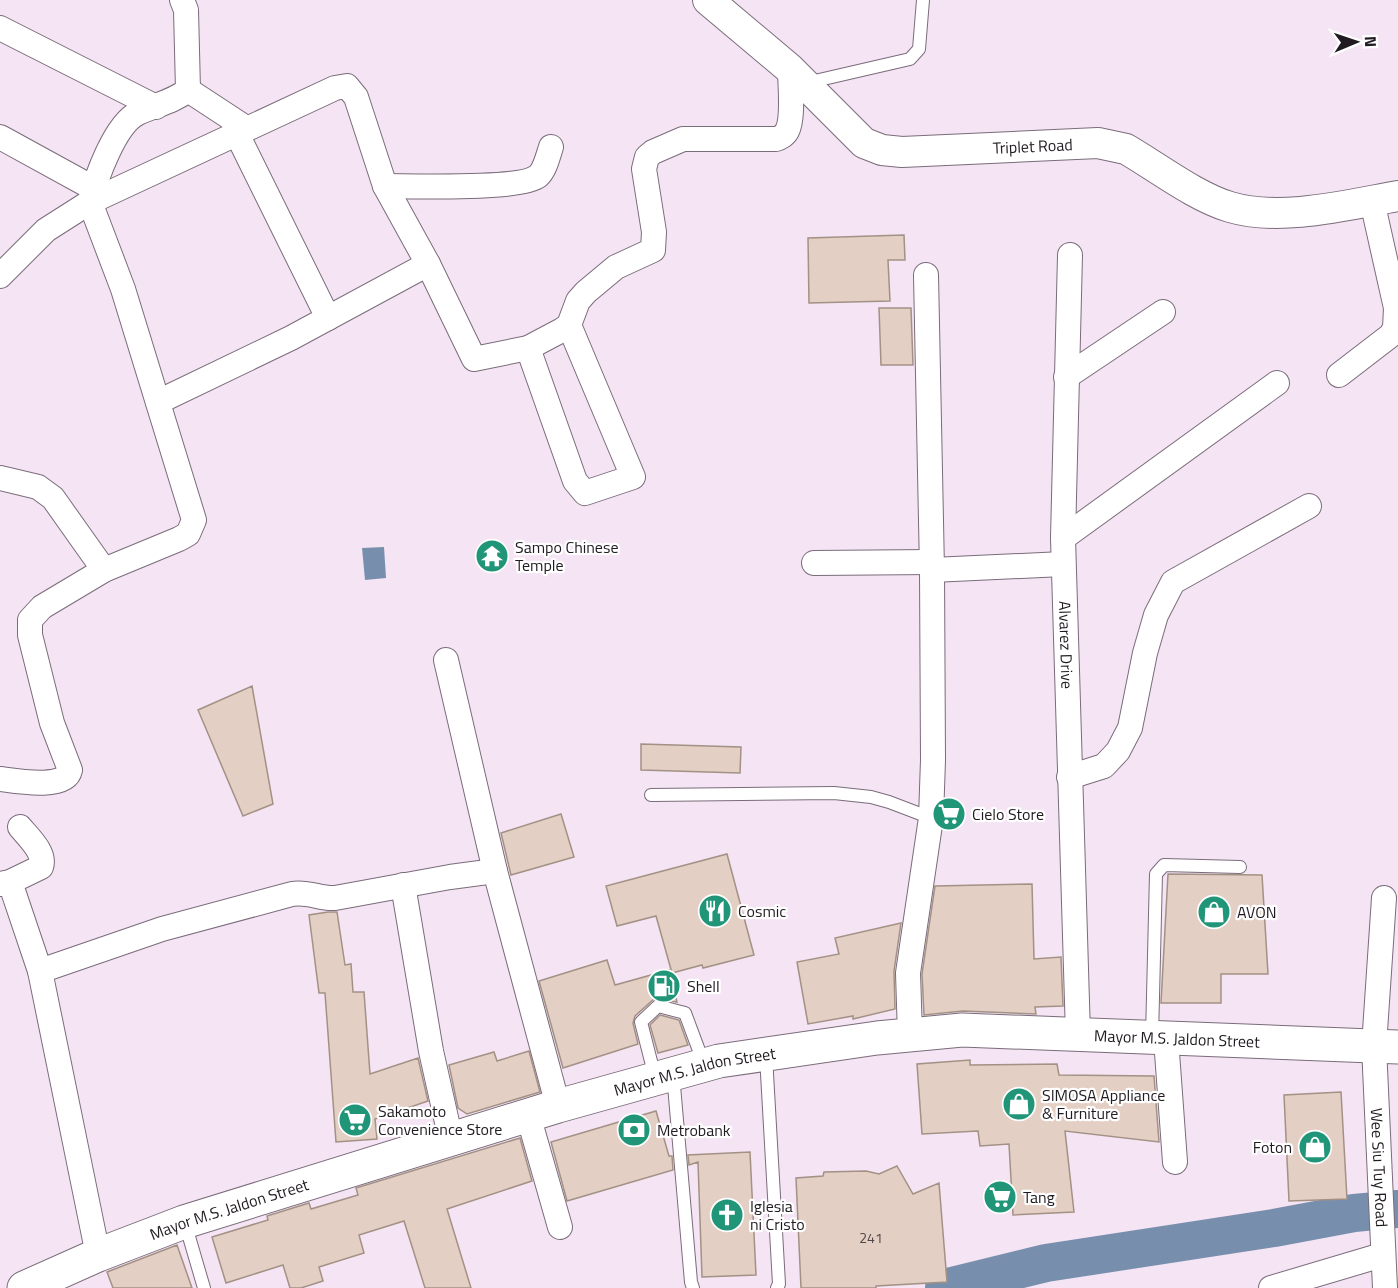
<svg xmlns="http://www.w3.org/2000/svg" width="1398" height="1288" viewBox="0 0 1398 1288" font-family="'Titillium Web',sans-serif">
  <rect width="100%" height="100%" fill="#f4e4f4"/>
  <path fill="#778fad" d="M 384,547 L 386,578 L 365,580 L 362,548 Z"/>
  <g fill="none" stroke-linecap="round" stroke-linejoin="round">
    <path stroke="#778fad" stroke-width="38" d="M 944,1288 L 1046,1263 L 1274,1228 L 1354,1213 L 1398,1209"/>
  </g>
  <path fill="#e3cfc3" stroke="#a39185" stroke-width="1.5" d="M 904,235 L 905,260 L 888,260 L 890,301 L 809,303 L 808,238 Z
    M 879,308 L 911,308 L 913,365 L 881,365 Z
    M 252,686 L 273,804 L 243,816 L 198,710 Z
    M 641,744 L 741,747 L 740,773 L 641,770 Z
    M 561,814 L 574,857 L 511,875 L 501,833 Z
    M 727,854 L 754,955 L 703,968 L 702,965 L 672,973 L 656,916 L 617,926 L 606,886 Z
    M 1168,874 L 1262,875 L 1268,974 L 1221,974 L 1221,1003 L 1161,1003 Z
    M 1032,884 L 1034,959 L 1061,957 L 1063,1006 L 1035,1007 L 1036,1014 L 963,1011 L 924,1015 L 922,974 L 935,886 Z
    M 328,912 L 337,912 L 345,965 L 351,964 L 353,992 L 364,992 L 370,1074 L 418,1058 L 428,1101 L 375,1119 L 377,1139 L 336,1142 L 325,993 L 319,993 L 309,915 Z
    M 901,923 L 894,971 L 895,1009 L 853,1019 L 853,1016 L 808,1024 L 797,962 L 839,954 L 835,938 Z
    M 607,960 L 615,985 L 669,970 L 677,1002 L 655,998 L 635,1016 L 633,1023 L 638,1044 L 563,1068 L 539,981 Z
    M 660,1015 L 679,1020 L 688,1045 L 658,1053 L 650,1025 Z
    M 529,1051 L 540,1092 L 467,1114 L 458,1108 L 449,1065 L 494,1052 L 497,1061 Z
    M 970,1060 L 970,1065 L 1057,1064 L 1059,1075 L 1154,1076 L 1159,1142 L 1065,1131 L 1074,1212 L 1013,1215 L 1009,1144 L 980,1146 L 978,1131 L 922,1134 L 917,1064 Z
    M 1341,1092 L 1347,1199 L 1289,1201 L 1284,1095 Z
    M 656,1111 L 669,1156 L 672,1156 L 673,1170 L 567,1201 L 551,1142 Z
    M 520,1138 L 532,1181 L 447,1209 L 471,1288 L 425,1288 L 404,1221 L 359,1235 L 364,1253 L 319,1267 L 323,1281 L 301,1288 L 290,1288 L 283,1265 L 226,1283 L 212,1237 L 268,1220 L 267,1216 L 309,1203 L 311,1209 L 358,1195 L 356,1188 Z
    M 750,1152 L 756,1275 L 702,1277 L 698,1162 L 689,1165 L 688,1155 Z
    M 897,1166 L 913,1194 L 939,1183 L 947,1282 L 876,1286 L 876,1288 L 801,1288 L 796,1178 L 823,1176 L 824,1172 L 866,1171 L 879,1174 Z
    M 177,1245 L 192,1288 L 113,1288 L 107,1272 Z"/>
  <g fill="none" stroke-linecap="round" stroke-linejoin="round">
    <g stroke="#7a6c7a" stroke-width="14">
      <path id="service" d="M 806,83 L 910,59 L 919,49 L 923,0
        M 651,795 L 834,793 L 871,797 L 889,802 L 931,818
        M 1152,1037 L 1156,874 L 1164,865 L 1240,867
        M 766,1056 L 779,1284 L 777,1288
        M 673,1074 L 691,1282 L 693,1288
        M 655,1077 L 641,1022 L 658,1006 L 685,1013 L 704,1064
        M 185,1223 L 204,1288"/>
    </g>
    <g stroke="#7a6c7a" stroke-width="26">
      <g id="minor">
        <path d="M 0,28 L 156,107"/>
        <path d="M 188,90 L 246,128"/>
        <path d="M 237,134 L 328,318"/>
        <path d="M 0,137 L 93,188"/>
        <path d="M 385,186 C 412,186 521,190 538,176 C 545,170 548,156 551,147"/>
        <path id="s1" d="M 1070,255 L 1063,538 L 1078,1035"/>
        <path d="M 0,276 L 46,230 L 90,202 L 335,88 L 347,86 L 356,97 L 385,186 L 428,264 L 474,359 L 528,348 L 562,330 L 569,325 L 578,301 L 586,292 L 616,267 L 653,250 L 654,232 L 644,169 L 647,157 L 653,152 L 683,139 L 776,139 C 780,138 785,135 787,131 C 794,118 790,85 790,69"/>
        <path d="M 528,348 L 575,481 L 585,493 L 633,477 L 569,325"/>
        <path d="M 1339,375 L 1391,335 L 1395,328 L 1396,308 L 1372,201"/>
        <path d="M 1066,377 L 1163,312"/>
        <path d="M 158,402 L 291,338 L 428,264"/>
        <path d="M 0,478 L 38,487 L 53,498 L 104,570"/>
        <path d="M 1063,538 L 1277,383"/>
        <path d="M 814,563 L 932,562"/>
        <path d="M 932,570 L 1063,564"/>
        <path d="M 446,660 L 495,871 L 558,1106"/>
        <path d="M 1069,777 L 1104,766 L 1118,751 L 1130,728 L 1145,653 L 1156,615 L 1173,582 L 1309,506"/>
        <path d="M 0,779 C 16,781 66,790 70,770 L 52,723 L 30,635 L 30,620 L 42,607 L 104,570 L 179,539 L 188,534 L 194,520 L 123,289 L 90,202 C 96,178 115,124 138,113 C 155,105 173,102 188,90 L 186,10 L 182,0"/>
        <path d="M 10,882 L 40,971 L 98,1255"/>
        <path d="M 0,884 L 10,882 L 41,867 C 46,853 29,838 20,827"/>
        <path d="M 403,885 L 431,1051 L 451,1140"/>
        <path id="s2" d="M 1384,898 L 1374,1046 L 1385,1288"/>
        <path d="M 40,971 L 162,929 L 292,894 C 308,891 320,899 335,898 L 450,877 L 495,871"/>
        <path d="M 910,1035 L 908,973 L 931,818 L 933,760 L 932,570 L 926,275"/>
        <path d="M 1166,1039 L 1175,1162"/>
        <path d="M 528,1115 L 560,1227"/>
        <path d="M 1271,1288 L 1382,1255"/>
      </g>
    </g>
    <g stroke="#7a6c7a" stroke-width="32">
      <g id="tertiary">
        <path id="s3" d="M 708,0 L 790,69 L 864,143 L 882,150 L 902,152 L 1098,143 L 1126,149 C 1157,167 1196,197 1230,207 C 1280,222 1347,205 1398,196"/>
      </g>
    </g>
    <g stroke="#7a6c7a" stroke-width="35">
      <g id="secondary">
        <path id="s4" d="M 24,1288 L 98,1255 L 184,1222 L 558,1106 L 719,1061 L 877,1038 L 962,1030 L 1398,1047"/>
      </g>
    </g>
    <use href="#service" stroke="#fff" stroke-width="12"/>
    <use href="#minor" stroke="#fff" stroke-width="24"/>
    <use href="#tertiary" stroke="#fff" stroke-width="30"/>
    <use href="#secondary" stroke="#fff" stroke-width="33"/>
  </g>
  <defs>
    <g id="temple-disc" transform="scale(1.725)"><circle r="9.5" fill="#219578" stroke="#fff"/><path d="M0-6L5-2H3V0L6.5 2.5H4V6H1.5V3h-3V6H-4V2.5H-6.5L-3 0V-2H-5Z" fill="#fff"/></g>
    <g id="supermarket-disc" transform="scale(1.725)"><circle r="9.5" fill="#219578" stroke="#fff"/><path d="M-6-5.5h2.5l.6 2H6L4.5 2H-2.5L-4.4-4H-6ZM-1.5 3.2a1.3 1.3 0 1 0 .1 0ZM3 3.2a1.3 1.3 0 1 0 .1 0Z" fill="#fff"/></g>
    <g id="restaurant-disc" transform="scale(1.725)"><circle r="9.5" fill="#219578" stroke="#fff"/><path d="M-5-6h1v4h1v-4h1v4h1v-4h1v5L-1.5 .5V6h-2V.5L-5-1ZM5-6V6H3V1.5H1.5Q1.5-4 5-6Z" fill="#fff"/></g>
    <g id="shop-disc" transform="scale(1.725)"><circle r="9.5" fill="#219578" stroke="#fff"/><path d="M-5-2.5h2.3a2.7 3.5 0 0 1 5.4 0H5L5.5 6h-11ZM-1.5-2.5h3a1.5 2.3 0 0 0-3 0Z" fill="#fff"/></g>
    <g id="fuel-disc" transform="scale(1.725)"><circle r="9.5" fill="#219578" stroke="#fff"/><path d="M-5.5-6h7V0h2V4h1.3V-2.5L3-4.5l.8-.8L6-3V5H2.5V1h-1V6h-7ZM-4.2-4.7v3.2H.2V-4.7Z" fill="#fff"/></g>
    <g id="bank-disc" transform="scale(1.725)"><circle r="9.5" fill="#219578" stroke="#fff"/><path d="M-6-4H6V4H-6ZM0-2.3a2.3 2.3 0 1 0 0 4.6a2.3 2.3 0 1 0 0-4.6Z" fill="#fff"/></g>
    <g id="church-disc" transform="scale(1.725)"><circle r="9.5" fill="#219578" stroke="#fff"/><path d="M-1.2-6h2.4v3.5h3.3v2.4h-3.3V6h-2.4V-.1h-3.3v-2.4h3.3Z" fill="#fff"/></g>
  </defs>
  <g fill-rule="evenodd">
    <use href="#temple-disc" x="492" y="556"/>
    <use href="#supermarket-disc" x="949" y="814"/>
    <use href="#restaurant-disc" x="715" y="911"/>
    <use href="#shop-disc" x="1214" y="912"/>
    <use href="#fuel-disc" x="664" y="986"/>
    <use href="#shop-disc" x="1019" y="1104"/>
    <use href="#supermarket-disc" x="355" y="1120"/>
    <use href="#bank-disc" x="634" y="1130"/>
    <use href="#shop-disc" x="1315" y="1147"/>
    <use href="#supermarket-disc" x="1000" y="1197"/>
    <use href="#church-disc" x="727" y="1215"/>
  </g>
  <g text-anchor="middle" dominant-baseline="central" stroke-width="4.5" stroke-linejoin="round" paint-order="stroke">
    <g font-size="14" fill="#514849">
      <text x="871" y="1237">241</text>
    </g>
    <g font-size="16" fill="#201b20" stroke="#fff">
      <text stroke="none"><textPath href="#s3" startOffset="382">Triplet Road</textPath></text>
      <text stroke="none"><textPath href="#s1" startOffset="390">Alvarez Drive</textPath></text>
      <text stroke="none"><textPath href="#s4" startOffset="1192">Mayor M.S. Jaldon Street</textPath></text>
      <text stroke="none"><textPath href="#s4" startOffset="706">Mayor M.S. Jaldon Street</textPath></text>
      <text stroke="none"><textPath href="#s2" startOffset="270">Wee Siu Tuy Road</textPath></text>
      <text stroke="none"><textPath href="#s4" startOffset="220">Mayor M.S. Jaldon Street</textPath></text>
    </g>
    <g font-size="16" fill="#201b20" stroke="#fff" text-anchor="start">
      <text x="515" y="547">Sampo Chinese<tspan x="515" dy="18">Temple</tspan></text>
      <text x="972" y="814">Cielo Store</text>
      <text x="738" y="911">Cosmic</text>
      <text x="1237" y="912">AVON</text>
      <text x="687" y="986">Shell</text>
      <text x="1042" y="1095">SIMOSA Appliance<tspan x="1042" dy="18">&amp; Furniture</tspan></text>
      <text x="378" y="1111">Sakamoto<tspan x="378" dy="18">Convenience Store</tspan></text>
      <text x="657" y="1130">Metrobank</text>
      <text x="1292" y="1147" text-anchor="end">Foton</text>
      <text x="1023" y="1197">Tang</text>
      <text x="750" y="1206">Iglesia<tspan x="750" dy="18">ni Cristo</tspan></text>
    </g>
  </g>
  <g transform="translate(1356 42) rotate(88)" stroke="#ffffff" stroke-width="4.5" paint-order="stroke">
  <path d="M0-4.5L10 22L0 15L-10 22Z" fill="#201b20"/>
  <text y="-9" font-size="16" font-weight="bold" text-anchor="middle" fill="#201b20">N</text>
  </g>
</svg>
